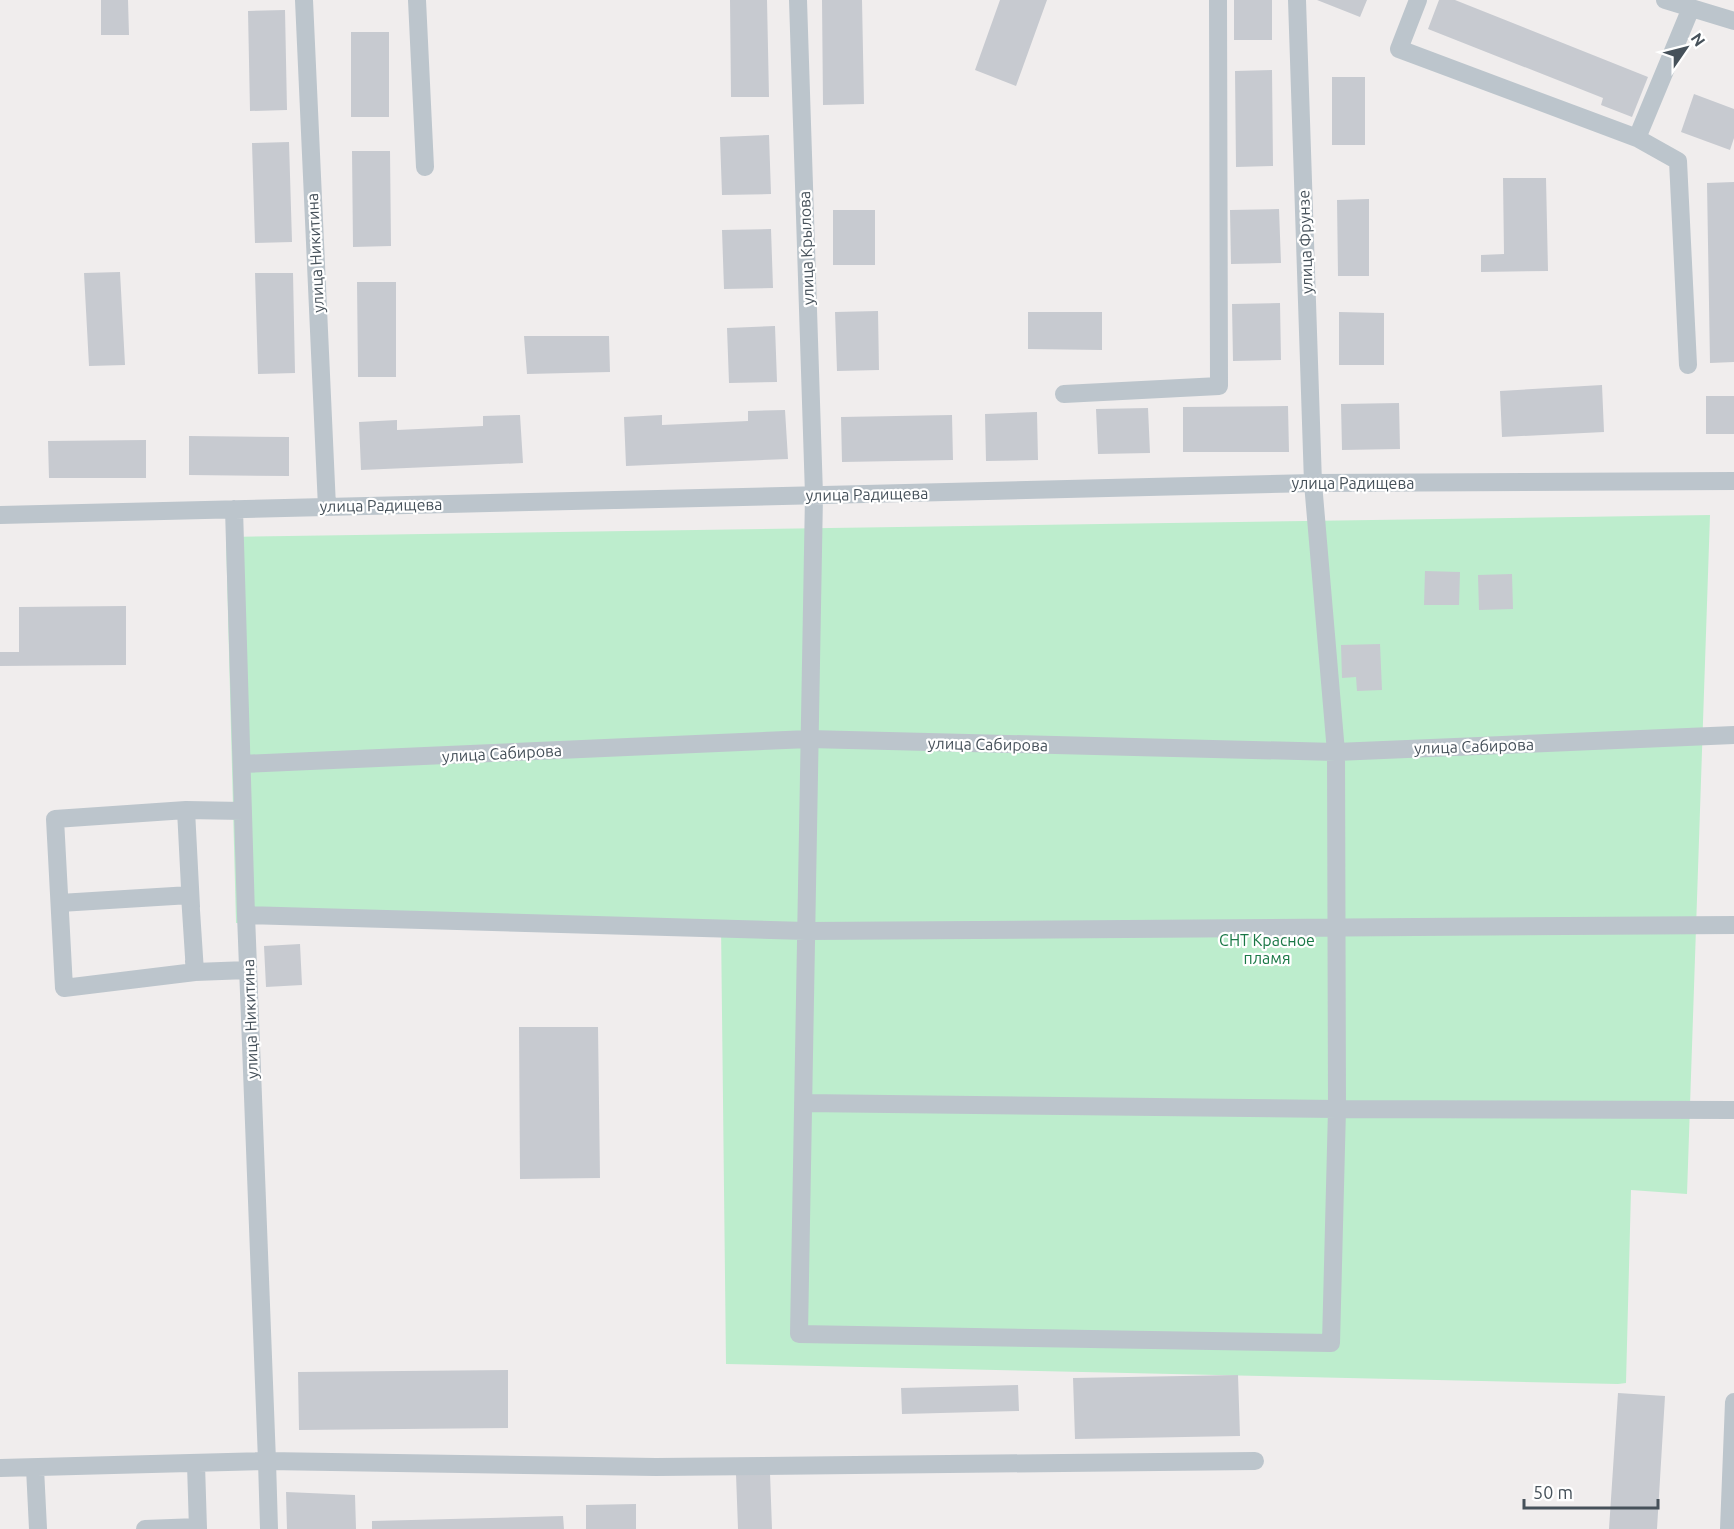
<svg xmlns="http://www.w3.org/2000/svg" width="1734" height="1529" viewBox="0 0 1734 1529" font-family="Ubuntu,sans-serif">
  <rect width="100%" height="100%" fill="#f0eded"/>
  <path fill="#bdedcd" d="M 1710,515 L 1687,1194 L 1631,1190 L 1626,1383 L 1618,1384 L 726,1364 L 721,925 L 236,923 L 226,537 Z"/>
  <path fill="#c7cad0" d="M 101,0 L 128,0 L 129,35 L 101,35 Z
    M 730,0 L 767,0 L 769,97 L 731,97 Z
    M 822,0 L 862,0 L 864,104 L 823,105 Z
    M 1000,0 L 1047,0 L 1016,86 L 975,70 Z
    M 1234,0 L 1272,0 L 1272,40 L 1234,40 Z
    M 1317,0 L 1367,0 L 1360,17 Z
    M 1439,0 L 1455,0 L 1648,77 L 1632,117 L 1601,105 L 1603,98 L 1428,29 Z
    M 285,10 L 287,110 L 250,111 L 248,11 Z
    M 351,32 L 389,32 L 389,117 L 351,117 Z
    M 1272,70 L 1273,166 L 1236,167 L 1235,71 Z
    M 1332,77 L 1365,77 L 1365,145 L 1332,145 Z
    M 1694,94 L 1734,109 L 1734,138 L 1730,150 L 1681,132 Z
    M 769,135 L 771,194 L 722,195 L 720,137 Z
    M 289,142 L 292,242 L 255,243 L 252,143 Z
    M 352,151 L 390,151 L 391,246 L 353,247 Z
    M 1503,178 L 1546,178 L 1548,271 L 1481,272 L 1481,255 L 1504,254 Z
    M 1734,182 L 1734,362 L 1710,363 L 1707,183 Z
    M 1369,199 L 1369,276 L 1338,276 L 1337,200 Z
    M 1279,209 L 1281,263 L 1231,264 L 1230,210 Z
    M 833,210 L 875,210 L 875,265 L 833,265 Z
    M 771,229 L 773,288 L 724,289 L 722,230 Z
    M 120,272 L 125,365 L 89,366 L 84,273 Z
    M 255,273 L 293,273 L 295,373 L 258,374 Z
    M 357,282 L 396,282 L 396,377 L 358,377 Z
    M 1280,303 L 1281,360 L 1233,361 L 1232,304 Z
    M 878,311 L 879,370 L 837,371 L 835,312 Z
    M 1028,312 L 1102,312 L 1102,350 L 1028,349 Z
    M 1339,312 L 1384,313 L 1384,365 L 1339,365 Z
    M 775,326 L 777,382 L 729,383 L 727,328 Z
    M 524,336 L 609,336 L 610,372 L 527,374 Z
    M 1602,385 L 1604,432 L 1502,437 L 1500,391 Z
    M 1706,396 L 1734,396 L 1734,434 L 1706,434 Z
    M 1399,403 L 1400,449 L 1342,450 L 1341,404 Z
    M 1288,406 L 1289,452 L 1183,452 L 1183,407 Z
    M 1148,408 L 1150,453 L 1098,454 L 1096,409 Z
    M 785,410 L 788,459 L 626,466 L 624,417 L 662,415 L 662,425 L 748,421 L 748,411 Z
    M 1037,412 L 1038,460 L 986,461 L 985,414 Z
    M 520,415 L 523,463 L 361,470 L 359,422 L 397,420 L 397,430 L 483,426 L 483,416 Z
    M 952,415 L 953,460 L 842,462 L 841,417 Z
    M 189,436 L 289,437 L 289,476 L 189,475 Z
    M 146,440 L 146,478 L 49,478 L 48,441 Z
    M 1425,571 L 1460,572 L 1459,605 L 1424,605 Z
    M 1512,574 L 1513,609 L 1479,610 L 1478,575 Z
    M 126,606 L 126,665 L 0,666 L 0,652 L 19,652 L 19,607 Z
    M 1380,644 L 1382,690 L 1357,691 L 1356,677 L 1342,678 L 1341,645 Z
    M 300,944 L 302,985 L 266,987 L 264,946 Z
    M 519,1027 L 598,1027 L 600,1178 L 520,1179 Z
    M 508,1370 L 508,1428 L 299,1430 L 298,1372 Z
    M 1238,1375 L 1240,1436 L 1075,1439 L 1073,1378 Z
    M 1018,1385 L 1019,1411 L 902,1414 L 901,1388 Z
    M 1618,1393 L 1665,1396 L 1657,1529 L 1609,1529 Z
    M 770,1473 L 772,1529 L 738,1529 L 736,1474 Z
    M 286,1492 L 355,1495 L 356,1529 L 287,1529 Z
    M 636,1504 L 636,1529 L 586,1529 L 586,1505 Z
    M 563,1516 L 564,1529 L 372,1529 L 372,1521 Z"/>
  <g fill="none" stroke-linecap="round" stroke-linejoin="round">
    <path stroke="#bcc5cc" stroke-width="18" d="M 304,0 L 327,507
      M 417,0 L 425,167
      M 798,0 L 814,495 L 799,1334 L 1331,1343 L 1337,1109 L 1336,752 L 1313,483 L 1297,0
      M 1418,0 L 1399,49 L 1637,138
      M 1665,0 L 1734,21
      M 1688,365 L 1678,161 L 1637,138 L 1691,8
      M 1064,394 L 1219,386 L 1218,0
      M 234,509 L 246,915 L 267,1461 L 269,1529
      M 0,515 L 1313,483 L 1734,481
      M 242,764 L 809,739 L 1336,752 L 1734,735
      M 60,903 L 190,895 L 195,972 L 64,988 L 55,819 L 186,810
      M 191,907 L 186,810 L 243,811
      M 246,915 L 806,931 L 1734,925
      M 194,961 L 195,972 L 248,970
      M 803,1103 L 1337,1109 L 1734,1110
      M 196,1464 L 198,1529
      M 0,1468 L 267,1461 L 656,1467 L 1255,1461
      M 35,1468 L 38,1529
      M 145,1529 L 198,1527
      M 1729,1529 L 1734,1402"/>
  </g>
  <g text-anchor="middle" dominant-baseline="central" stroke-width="4.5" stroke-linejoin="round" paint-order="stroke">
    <g font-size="16" fill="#46515a" stroke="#fff">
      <text transform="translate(1305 242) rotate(-92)">улица Фрунзе</text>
      <text transform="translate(806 248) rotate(-92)">улица Крылова</text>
      <text transform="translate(315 253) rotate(-93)">улица Никитина</text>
      <text x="1353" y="483">улица Радищева</text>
      <text transform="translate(867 494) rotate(-1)">улица Радищева</text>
      <text transform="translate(381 505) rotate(-1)">улица Радищева</text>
      <text transform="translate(988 744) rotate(1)">улица Сабирова</text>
      <text transform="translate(1474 746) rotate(-2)">улица Сабирова</text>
      <text transform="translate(502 753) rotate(-3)">улица Сабирова</text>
      <text transform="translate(250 1019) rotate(-92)">улица Никитина</text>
    </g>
    <g font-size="16" fill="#1a7846" stroke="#fff">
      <text x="1267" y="940">СНТ Красное<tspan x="1267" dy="18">пламя</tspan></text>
    </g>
  </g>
  <g transform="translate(1686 48) rotate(55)" stroke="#ffffff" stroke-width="4.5" paint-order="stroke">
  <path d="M0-4.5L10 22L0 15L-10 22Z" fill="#46515a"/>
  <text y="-9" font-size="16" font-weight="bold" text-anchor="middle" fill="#46515a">N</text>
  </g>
  <path d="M1524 1499v9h134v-9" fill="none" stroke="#46515a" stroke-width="3"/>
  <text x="1533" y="1499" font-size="18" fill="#46515a" stroke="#ffffff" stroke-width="4.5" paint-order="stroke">50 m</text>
</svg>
